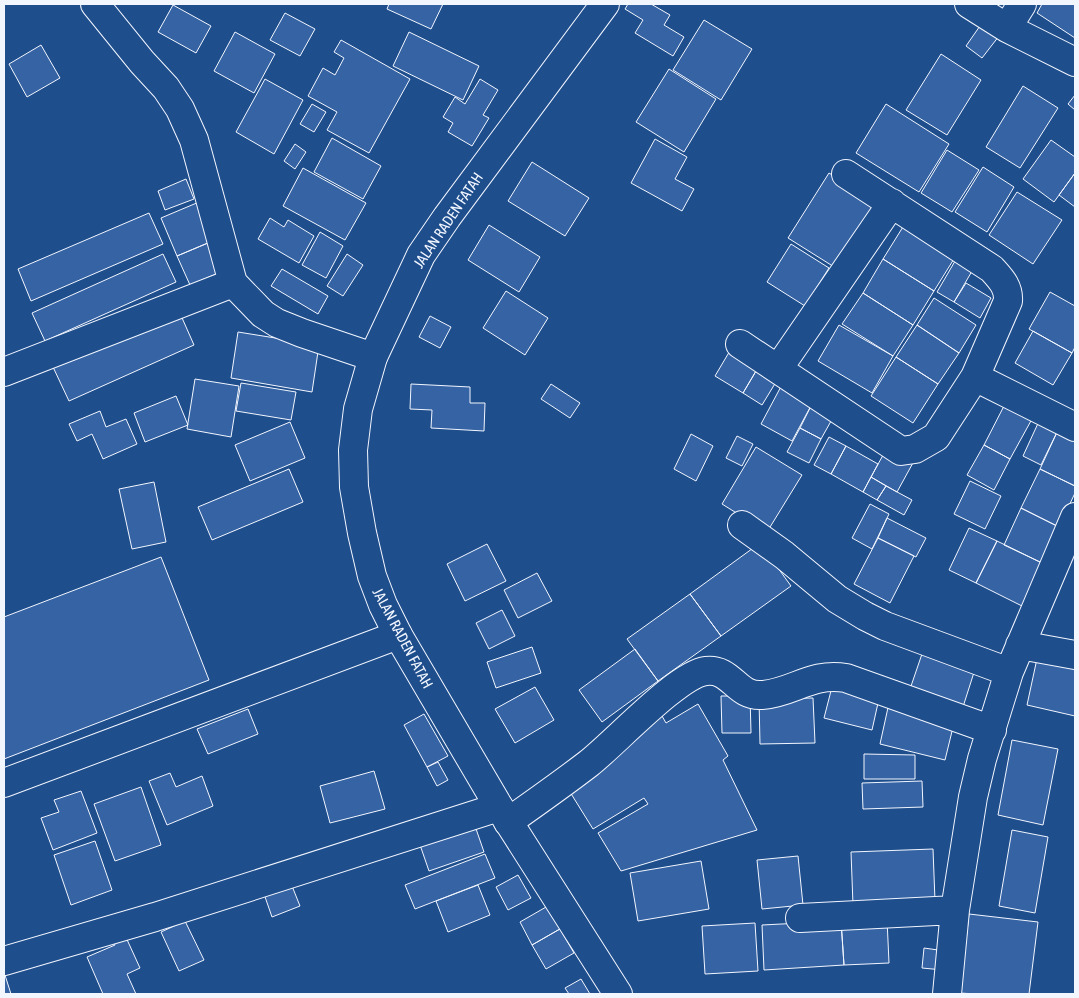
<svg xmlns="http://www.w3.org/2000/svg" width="1079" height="998" viewBox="0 0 1079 998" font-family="'Asap Condensed',sans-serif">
  <rect width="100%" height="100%" fill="#1f4e8c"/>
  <path fill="#3563a3" stroke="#f2f6ff" d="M 389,4 L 443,4 L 431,29 L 387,9 Z
    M 628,4 L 651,4 L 670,15 L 664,25 L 684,37 L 673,56 L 635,33 L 643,20 L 625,9 Z
    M 1042,4 L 1075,4 L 1075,38 L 1037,13 Z
    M 173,5 L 211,26 L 196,53 L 158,32 Z
    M 285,13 L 315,29 L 300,56 L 270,40 Z
    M 704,20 L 752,49 L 721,100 L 673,70 Z
    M 982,23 L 999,36 L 982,58 L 966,46 Z
    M 235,32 L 275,54 L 254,93 L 214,71 Z
    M 409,32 L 479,66 L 463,100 L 393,66 Z
    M 341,40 L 410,79 L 369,153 L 327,130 L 337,112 L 308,96 L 323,68 L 335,75 L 344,58 L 334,52 Z
    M 41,45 L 60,78 L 27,97 L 9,64 Z
    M 941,54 L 981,80 L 947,135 L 906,110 Z
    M 669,69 L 716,99 L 684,152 L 636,122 Z
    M 265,79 L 303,100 L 274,154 L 236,132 Z
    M 480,79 L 498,90 L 483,115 L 489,118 L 472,146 L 448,132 L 453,123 L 443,117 L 455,97 L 465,104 Z
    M 1023,86 L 1058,108 L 1020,168 L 986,147 Z
    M 1075,95 L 1075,110 L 1068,104 Z
    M 312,104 L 326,112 L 314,132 L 300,124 Z
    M 886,104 L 949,144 L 919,192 L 856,153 Z
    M 332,138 L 381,166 L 363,199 L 314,172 Z
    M 655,139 L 687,157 L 675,179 L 694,189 L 682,211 L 631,183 Z
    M 1051,140 L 1075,157 L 1075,173 L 1054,202 L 1023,179 Z
    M 295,144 L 306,152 L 295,169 L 284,161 Z
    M 947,150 L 979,170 L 952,212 L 921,193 Z
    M 532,162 L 589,198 L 565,236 L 508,201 Z
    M 983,167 L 1014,187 L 987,232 L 955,212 Z
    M 303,168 L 366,203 L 345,240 L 283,206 Z
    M 829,173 L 880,205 L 839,270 L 788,238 Z
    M 1075,173 L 1075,207 L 1059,195 Z
    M 186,179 L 194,199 L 165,210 L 158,191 Z
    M 1017,192 L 1062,220 L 1033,264 L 989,235 Z
    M 199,202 L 215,240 L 177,256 L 161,218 Z
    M 149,213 L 163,244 L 31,301 L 18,269 Z
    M 270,218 L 284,227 L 288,220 L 314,236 L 299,263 L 258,239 Z
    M 906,222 L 957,254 L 934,291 L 883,259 Z
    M 489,225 L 540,257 L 519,292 L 468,260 Z
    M 320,232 L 343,246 L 326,278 L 302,265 Z
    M 215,240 L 228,269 L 190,285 L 177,256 Z
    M 791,244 L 829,268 L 805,306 L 767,282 Z
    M 163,254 L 176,282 L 45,341 L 32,313 Z
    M 347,254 L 363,265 L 343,296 L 327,286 Z
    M 958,256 L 975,266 L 954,302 L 937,292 Z
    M 883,259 L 934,291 L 913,325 L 863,293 Z
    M 282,269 L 328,296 L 318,314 L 271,286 Z
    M 966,283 L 991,298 L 980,318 L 954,302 Z
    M 506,291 L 548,318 L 525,355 L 483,328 Z
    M 1050,292 L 1075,306 L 1075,347 L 1072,353 L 1029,329 Z
    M 863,293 L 913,325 L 893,356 L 842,324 Z
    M 934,298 L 976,325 L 959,353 L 917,325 Z
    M 179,311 L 194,345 L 69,401 L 53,367 Z
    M 430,316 L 451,327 L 440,348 L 419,337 Z
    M 839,325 L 893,356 L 872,393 L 818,361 Z
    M 917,325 L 959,353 L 938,384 L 896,357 Z
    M 1033,331 L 1072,353 L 1053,385 L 1015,363 Z
    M 238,332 L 319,345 L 312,392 L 231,378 Z
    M 731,349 L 759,366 L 743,393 L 715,376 Z
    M 896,357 L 938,384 L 913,423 L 871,396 Z
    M 759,366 L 779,377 L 762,405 L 743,393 Z
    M 195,379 L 239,386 L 231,437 L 187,429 Z
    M 785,379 L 813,402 L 792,441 L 761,424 Z
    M 241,383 L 296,392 L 291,420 L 236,411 Z
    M 411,384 L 470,387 L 470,403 L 485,403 L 484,431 L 431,428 L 432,410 L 410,409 Z
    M 551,384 L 580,403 L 570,418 L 541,399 Z
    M 176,396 L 188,425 L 145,442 L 134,413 Z
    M 813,402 L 835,414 L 821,439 L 800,428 Z
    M 1005,404 L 1032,419 L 1010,459 L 984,445 Z
    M 100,411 L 106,427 L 126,419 L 137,444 L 103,459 L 92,434 L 77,441 L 69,424 Z
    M 1040,419 L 1059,428 L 1041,465 L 1023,456 Z
    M 290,422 L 305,458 L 250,481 L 235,445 Z
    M 800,428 L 821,439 L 809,463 L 787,452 Z
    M 1059,428 L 1075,436 L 1075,486 L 1040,469 Z
    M 691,434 L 713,446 L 696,481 L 674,469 Z
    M 737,436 L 753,444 L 742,466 L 726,458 Z
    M 829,437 L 846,446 L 831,474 L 814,465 Z
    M 984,445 L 1010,459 L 994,490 L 967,475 Z
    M 846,446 L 878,464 L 863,492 L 831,474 Z
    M 888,446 L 914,461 L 897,492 L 871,477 Z
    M 756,447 L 802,475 L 767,532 L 722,504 Z
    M 289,469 L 303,502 L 212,540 L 198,507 Z
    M 1040,469 L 1075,486 L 1075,493 L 1059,527 L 1021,508 Z
    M 871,477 L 886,486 L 877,500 L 863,492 Z
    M 970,481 L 1001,496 L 985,529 L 954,514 Z
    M 154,482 L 166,542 L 132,549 L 119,489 Z
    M 886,486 L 912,500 L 904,515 L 877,500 Z
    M 870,504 L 889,514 L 872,549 L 852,538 Z
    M 1021,508 L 1059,527 L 1042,563 L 1004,545 Z
    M 887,518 L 926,538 L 916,557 L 878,538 Z
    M 969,528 L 997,541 L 976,583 L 949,570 Z
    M 878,538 L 914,556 L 890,603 L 854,584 Z
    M 997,541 L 1042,563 L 1022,606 L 976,583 Z
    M 760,543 L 791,586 L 721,636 L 690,594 Z
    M 487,544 L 506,581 L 465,601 L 447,564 Z
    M 161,557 L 209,680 L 4,759 L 4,617 Z
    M 537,573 L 552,601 L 518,618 L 504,590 Z
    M 690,594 L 721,636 L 658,681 L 627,639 Z
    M 502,610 L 515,636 L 489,649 L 476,623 Z
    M 532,647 L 541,673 L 496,688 L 487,662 Z
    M 924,648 L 976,666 L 962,710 L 909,692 Z
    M 635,649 L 658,681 L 602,722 L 579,690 Z
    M 1038,654 L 1075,662 L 1075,716 L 1027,705 Z
    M 833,683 L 880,694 L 872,730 L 824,718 Z
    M 535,687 L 554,720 L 515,743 L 495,709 Z
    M 721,696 L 750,696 L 751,733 L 722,733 Z
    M 813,698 L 815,743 L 760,744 L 759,699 Z
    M 889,703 L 955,719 L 945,760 L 880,744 Z
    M 698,704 L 728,756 L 723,760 L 757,830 L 621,871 L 598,833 L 648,804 L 644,798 L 593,829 L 565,784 L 658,709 L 666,723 Z
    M 248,709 L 258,734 L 208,754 L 197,729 Z
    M 424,714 L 448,756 L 427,767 L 404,725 Z
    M 1012,740 L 1058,749 L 1043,825 L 998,815 Z
    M 864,754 L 915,755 L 915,779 L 864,779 Z
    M 438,762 L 448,780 L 437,786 L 427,767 Z
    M 374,771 L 385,809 L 330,823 L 320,786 Z
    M 170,773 L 176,787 L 202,776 L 213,806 L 167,825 L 149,781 Z
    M 922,781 L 923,807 L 863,809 L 862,783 Z
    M 141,787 L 161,845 L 115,861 L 94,804 Z
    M 81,791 L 97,833 L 53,850 L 41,818 L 59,812 L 54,800 Z
    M 474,823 L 484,852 L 429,871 L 419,842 Z
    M 1012,830 L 1048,837 L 1035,913 L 999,906 Z
    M 95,841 L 112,890 L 71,905 L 54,855 Z
    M 933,849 L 935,901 L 853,905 L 851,852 Z
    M 485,854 L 495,878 L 415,909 L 405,885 Z
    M 798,856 L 803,905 L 762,909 L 757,860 Z
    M 701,861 L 709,909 L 638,921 L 630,873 Z
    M 518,875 L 531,898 L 508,910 L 496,887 Z
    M 290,881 L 300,906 L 272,917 L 263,891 Z
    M 478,885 L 490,915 L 448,932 L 436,901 Z
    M 553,903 L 565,926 L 532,945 L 520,922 Z
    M 969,914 L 1038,922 L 1029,994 L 976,994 L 960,993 Z
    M 887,919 L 889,963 L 844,965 L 841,921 Z
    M 185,921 L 204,960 L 179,971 L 161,932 Z
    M 841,921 L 844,965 L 764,970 L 762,925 Z
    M 755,923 L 758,971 L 705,974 L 702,926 Z
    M 560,929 L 574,953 L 546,969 L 532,945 Z
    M 124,933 L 140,968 L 127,974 L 136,994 L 103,994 L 87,957 L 115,945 L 112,938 Z
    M 924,948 L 945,951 L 943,970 L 922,968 Z
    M 4,972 L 11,994 L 4,994 Z
    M 581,979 L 590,994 L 569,994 L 565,988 Z"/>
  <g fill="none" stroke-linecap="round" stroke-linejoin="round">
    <g stroke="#f2f6ff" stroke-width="30">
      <path id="minor" d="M 95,4 L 142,62 L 166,88 L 180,109 L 194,140 L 233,283 L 263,314 L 277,323 L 302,333 L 373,357
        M 969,4 L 1007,28 L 1075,62
        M 1007,28 L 1022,4
        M 740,344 L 901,451 L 915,449 L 936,437 L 975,377 L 1008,301 C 1009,287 1001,279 992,269 L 846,174
        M 778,369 L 892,203
        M 4,372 L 233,283
        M 975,377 L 1075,427
        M 742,525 L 784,555 L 837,599 L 865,616 L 885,626 L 1009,672
        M 1020,645 L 1075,655
        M 4,783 L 398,635
        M 508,822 C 535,803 562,784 588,764 C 614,744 678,674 706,671 C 732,668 736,697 762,695 C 793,693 811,672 846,678 L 992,730
        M 800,918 L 955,910
        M 4,961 L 155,917 L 499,807
        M 947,994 L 955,910 L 973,797 L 982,759 L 1009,672 L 1075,517"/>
    </g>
    <g stroke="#f2f6ff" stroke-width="30">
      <path id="highway" d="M 605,4 L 447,217 L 421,255 L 373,357 L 358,409 L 353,450 L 354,487 L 362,533 L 372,576 L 383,605 L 398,635 L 499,807 L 618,994"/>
    </g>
    <use href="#minor" stroke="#1f4e8c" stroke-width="28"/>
    <use href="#highway" stroke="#1f4e8c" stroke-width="28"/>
  </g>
  <g text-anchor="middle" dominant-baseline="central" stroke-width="4" stroke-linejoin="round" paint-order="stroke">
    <g font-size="15" fill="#f2f6ff" stroke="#1f4e8c">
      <text transform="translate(448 220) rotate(-56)">JALAN RADEN FATAH</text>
      <text transform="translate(403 638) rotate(62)">JALAN RADEN FATAH</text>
    </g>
  </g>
  <rect width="1079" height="998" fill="none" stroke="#f2f6ff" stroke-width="10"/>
</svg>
